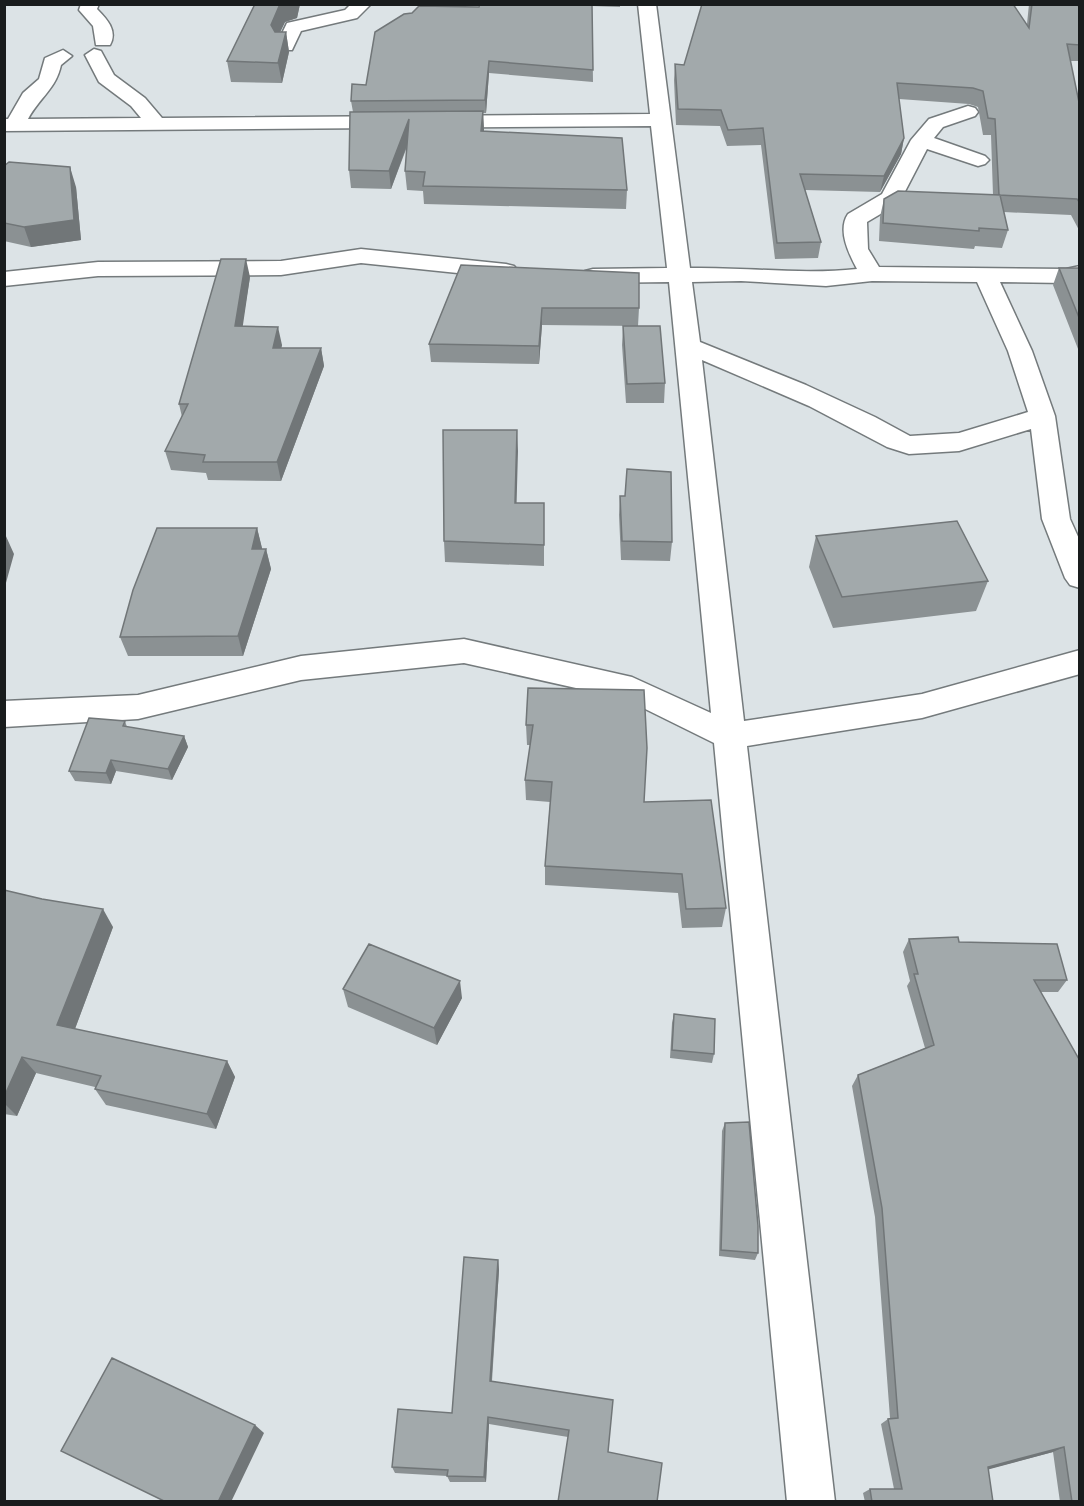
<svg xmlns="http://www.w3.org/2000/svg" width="1084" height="1506" viewBox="0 0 1084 1506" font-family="'Archivo Narrow',sans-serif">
  <rect width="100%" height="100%" fill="#dce3e6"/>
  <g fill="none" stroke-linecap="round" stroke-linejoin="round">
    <g stroke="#747a7c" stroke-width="3">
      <path id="minor" d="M 81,4 L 99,4 L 97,9 C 107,19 118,31 110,45 L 96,45 L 93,26 L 79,10 Z
        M 351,4 L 371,4 L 357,18 L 301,31 L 292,50 L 278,50 L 276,46 L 287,23 L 345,10 Z
        M 638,4 L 656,4 L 690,268 C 746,267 802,275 857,269 C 849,254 837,230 848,214 L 882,194 L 911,140 L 929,119 L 968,106 L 975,108 L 978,112 L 975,116 L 943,127 L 934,138 L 985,156 L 989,160 L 985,164 L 978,166 L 927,149 L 899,203 L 867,222 L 868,249 L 879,267 L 1066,269 L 1080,266 L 1080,280 L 1066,283 L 1000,282 L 1032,351 L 1055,416 L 1070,519 L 1080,541 L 1080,588 L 1070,585 L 1065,578 L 1042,519 L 1031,429 L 959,451 L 909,454 L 887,447 L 809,406 L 702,360 L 744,721 L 922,694 L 1080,650 L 1080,674 L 922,718 L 747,746 L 835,1502 L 787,1502 L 714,743 L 625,699 L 464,663 L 301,680 L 138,719 L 4,727 L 4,701 L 138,695 L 301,656 L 464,639 L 632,677 L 711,713 L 669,282 L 593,283 L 585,281 L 581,276 L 585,271 L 593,269 L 667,268 L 651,126 L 4,131 L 4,119 L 8,119 L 23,93 L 39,79 L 45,58 L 63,50 L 72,56 L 61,65 C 56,89 40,97 28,119 L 141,118 L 131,106 L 99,82 L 85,55 L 94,49 L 101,51 L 114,75 L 145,98 L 162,118 L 650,114 ZM 741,281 L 826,286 L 872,281 L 977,282 L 1008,351 L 1028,412 L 959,433 L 910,436 L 875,417 L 806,385 L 700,342 L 692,282 Z
        M 361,249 L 506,264 L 514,266 L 518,271 L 514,276 L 506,278 L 361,263 L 281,275 L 98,276 L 4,286 L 4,272 L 98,262 L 281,261 Z"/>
    </g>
    <use href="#minor" fill="#fff" fill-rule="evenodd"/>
  </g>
  <path fill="#8b9193" d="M 255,4 L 300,4 L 297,18 L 285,22 L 280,32 L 286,32 L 289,52 L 282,83 L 231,82 L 227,61 Z
    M 480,4 L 620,4 L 620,7 L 592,6 L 593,82 L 489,73 L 486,113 L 483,113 L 484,132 L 627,190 L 626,209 L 424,204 L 423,191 L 407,190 L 405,171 L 407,147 L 391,189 L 351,188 L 349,170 L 353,112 L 351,101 L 366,85 L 479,7 Z
    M 1029,4 L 1078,4 L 1080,12 L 1080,61 L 1070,61 L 1080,107 L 1080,232 L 1071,215 L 1004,212 L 1008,230 L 1002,248 L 975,246 L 974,249 L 879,241 L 880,217 L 884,199 L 993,195 L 991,135 L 983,135 L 978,107 L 969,104 L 899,99 L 904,138 L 901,154 L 880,192 L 805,190 L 821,242 L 818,258 L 775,259 L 761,145 L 727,146 L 720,126 L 676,125 L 674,80 L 675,64 L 684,65 L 1027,24 Z
    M 4,166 L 76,187 L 81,240 L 31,247 L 4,241 Z
    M 461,265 L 639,308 L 638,326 L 542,325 L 539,364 L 431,362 L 429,344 Z
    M 1059,268 L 1080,268 L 1080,354 L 1053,285 Z
    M 250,277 L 242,326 L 282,345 L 281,348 L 321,348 L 324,366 L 281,481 L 208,480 L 206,473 L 171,470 L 165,451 L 182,417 L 179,404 Z
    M 623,326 L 665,383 L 664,403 L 626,403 L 622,345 Z
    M 517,430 L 516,503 L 544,503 L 544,566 L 445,562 L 444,541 Z
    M 620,496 L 672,542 L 670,561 L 621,560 L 619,515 Z
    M 257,528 L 262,549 L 266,549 L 271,569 L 243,656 L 128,656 L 120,637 Z
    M 816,536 L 988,581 L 976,611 L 833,628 L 809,567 Z
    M 528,688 L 644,802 L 726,908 L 722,927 L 682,928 L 678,893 L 545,885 L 545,866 L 550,802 L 526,800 L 525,780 L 530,745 L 527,745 L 526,725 Z
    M 125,721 L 127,727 L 184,736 L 188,747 L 172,780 L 116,771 L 111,784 L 75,781 L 69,771 Z
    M 4,890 L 113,927 L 75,1029 L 227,1061 L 235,1077 L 216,1129 L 106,1105 L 95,1089 L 95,1087 L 36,1073 L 17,1116 L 4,1114 Z
    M 909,939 L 959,942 L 1067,980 L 1058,992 L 1041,992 L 1080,1502 L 1060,1502 L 1053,1452 L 988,1469 L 993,1502 L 865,1502 L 863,1493 L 870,1489 L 894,1489 L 881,1424 L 888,1419 L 890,1418 L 875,1217 L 852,1086 L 858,1075 L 925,1048 L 907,986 L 910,981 L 903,952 Z
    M 343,989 L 462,998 L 437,1045 L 348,1007 Z
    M 674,1014 L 714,1054 L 712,1063 L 670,1058 L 672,1023 Z
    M 725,1123 L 758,1253 L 755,1260 L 719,1256 L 722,1131 Z
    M 498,1260 L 499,1270 L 492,1381 L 608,1452 L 657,1502 L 568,1437 L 489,1424 L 486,1482 L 450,1482 L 447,1476 L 395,1473 L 392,1467 L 452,1413 Z"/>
  <path fill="#717678" d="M 280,4 L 300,4 L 297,18 L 285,22 L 274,45 L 271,25 Z
    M 286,32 L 289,52 L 282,83 L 278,63 Z
    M 489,61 L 489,73 L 486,113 L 485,100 Z
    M 483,111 L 484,130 L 482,150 L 481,131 Z
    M 409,119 L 410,137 L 391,189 L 389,171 Z
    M 904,138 L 901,154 L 880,192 L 884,176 Z
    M 70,167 L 76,187 L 81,240 L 31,247 L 24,227 Z
    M 246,259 L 250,277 L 240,345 L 235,326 Z
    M 542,308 L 542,325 L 539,364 L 539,346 Z
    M 278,327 L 282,345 L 277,367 L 273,348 Z
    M 321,348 L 324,366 L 281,481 L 277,462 Z
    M 517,430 L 518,451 L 516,524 L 515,503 Z
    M 257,528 L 262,548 L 257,569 L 252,549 Z
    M 5,534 L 14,554 L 4,590 Z
    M 266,549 L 271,569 L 243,656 L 238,636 Z
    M 184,736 L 188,747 L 172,780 L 168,769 Z
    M 111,760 L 116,771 L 111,784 L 106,773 Z
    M 103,909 L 113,927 L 70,1042 L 57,1025 Z
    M 460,981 L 462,998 L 437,1045 L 434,1028 Z
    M 22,1057 L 36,1073 L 17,1116 L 4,1103 L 4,1097 Z
    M 227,1061 L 235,1077 L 216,1129 L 207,1114 Z
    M 498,1260 L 499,1270 L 491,1388 L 490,1381 Z
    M 488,1417 L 489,1424 L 486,1482 L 484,1477 Z
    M 255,1425 L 264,1433 L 231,1502 L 218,1502 Z
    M 1064,1447 L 1053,1452 L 979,1472 L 988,1467 Z"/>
  <path fill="#a2a9ab" stroke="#717678" stroke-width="1.5" d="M 255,4 L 280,4 L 271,25 L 275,32 L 286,32 L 278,63 L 227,61 Z
    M 480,4 L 592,4 L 593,70 L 489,61 L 485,100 L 351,101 L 352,84 L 366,85 L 375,32 L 404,14 L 412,13 L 419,6 L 479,7 Z
    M 702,4 L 1013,4 L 1029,28 L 1032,4 L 1078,4 L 1080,12 L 1080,45 L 1067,44 L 1080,107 L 1080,203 L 1077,199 L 999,195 L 995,119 L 988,118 L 983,91 L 973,88 L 897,83 L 904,138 L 884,176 L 800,174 L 821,242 L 777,243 L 763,128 L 728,130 L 721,110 L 678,109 L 675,64 L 684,65 Z
    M 483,111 L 481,131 L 622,138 L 627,190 L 423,186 L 425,172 L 405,171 L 409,119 L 389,171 L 349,170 L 350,112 Z
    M 9,162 L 70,167 L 74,220 L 24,227 L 4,223 L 4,166 Z
    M 898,191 L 1000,195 L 1008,230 L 979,228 L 979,231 L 883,223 L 884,199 Z
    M 221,259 L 246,259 L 235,326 L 278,327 L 273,348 L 321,348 L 277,462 L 203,462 L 205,455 L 165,451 L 188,404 L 179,404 Z
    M 461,265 L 639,273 L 639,308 L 542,308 L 539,346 L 429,344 Z
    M 1059,268 L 1080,268 L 1080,320 Z
    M 623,326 L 660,326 L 665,383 L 627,384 Z
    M 443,430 L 517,430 L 515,503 L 544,503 L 544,545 L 444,541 Z
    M 627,469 L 671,472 L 672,542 L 622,541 L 620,496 L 625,496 Z
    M 957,521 L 988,581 L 842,597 L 816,536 Z
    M 157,528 L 257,528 L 252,549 L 266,549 L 238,636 L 120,637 L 133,590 Z
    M 528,688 L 644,690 L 647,748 L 644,802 L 711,800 L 726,908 L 686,909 L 682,874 L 545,866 L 552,782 L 525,780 L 533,725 L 526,725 Z
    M 89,718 L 125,721 L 123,726 L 184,736 L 168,769 L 111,760 L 106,773 L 69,771 Z
    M 4,890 L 42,899 L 103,909 L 57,1025 L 227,1061 L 207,1114 L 95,1089 L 101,1076 L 22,1057 L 4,1097 Z
    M 958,937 L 959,942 L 1057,944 L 1067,980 L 1034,980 L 1080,1061 L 1080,1502 L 1072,1502 L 1064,1447 L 988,1467 L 993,1502 L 872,1502 L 870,1489 L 902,1489 L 888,1419 L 898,1418 L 882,1208 L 858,1075 L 934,1045 L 914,974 L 918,974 L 909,939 Z
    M 369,944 L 460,981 L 434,1028 L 343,989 Z
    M 674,1014 L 715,1019 L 714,1054 L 672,1050 Z
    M 749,1122 L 758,1226 L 758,1253 L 721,1250 L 725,1123 Z
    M 464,1257 L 498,1260 L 490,1381 L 613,1400 L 608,1452 L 662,1463 L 657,1502 L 558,1502 L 569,1430 L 488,1417 L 484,1477 L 447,1476 L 448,1470 L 392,1467 L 398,1409 L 452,1413 Z
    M 112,1358 L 255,1425 L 218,1502 L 166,1502 L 61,1451 Z"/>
  <rect width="1084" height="1506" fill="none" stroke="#191c1d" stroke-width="12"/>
</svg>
